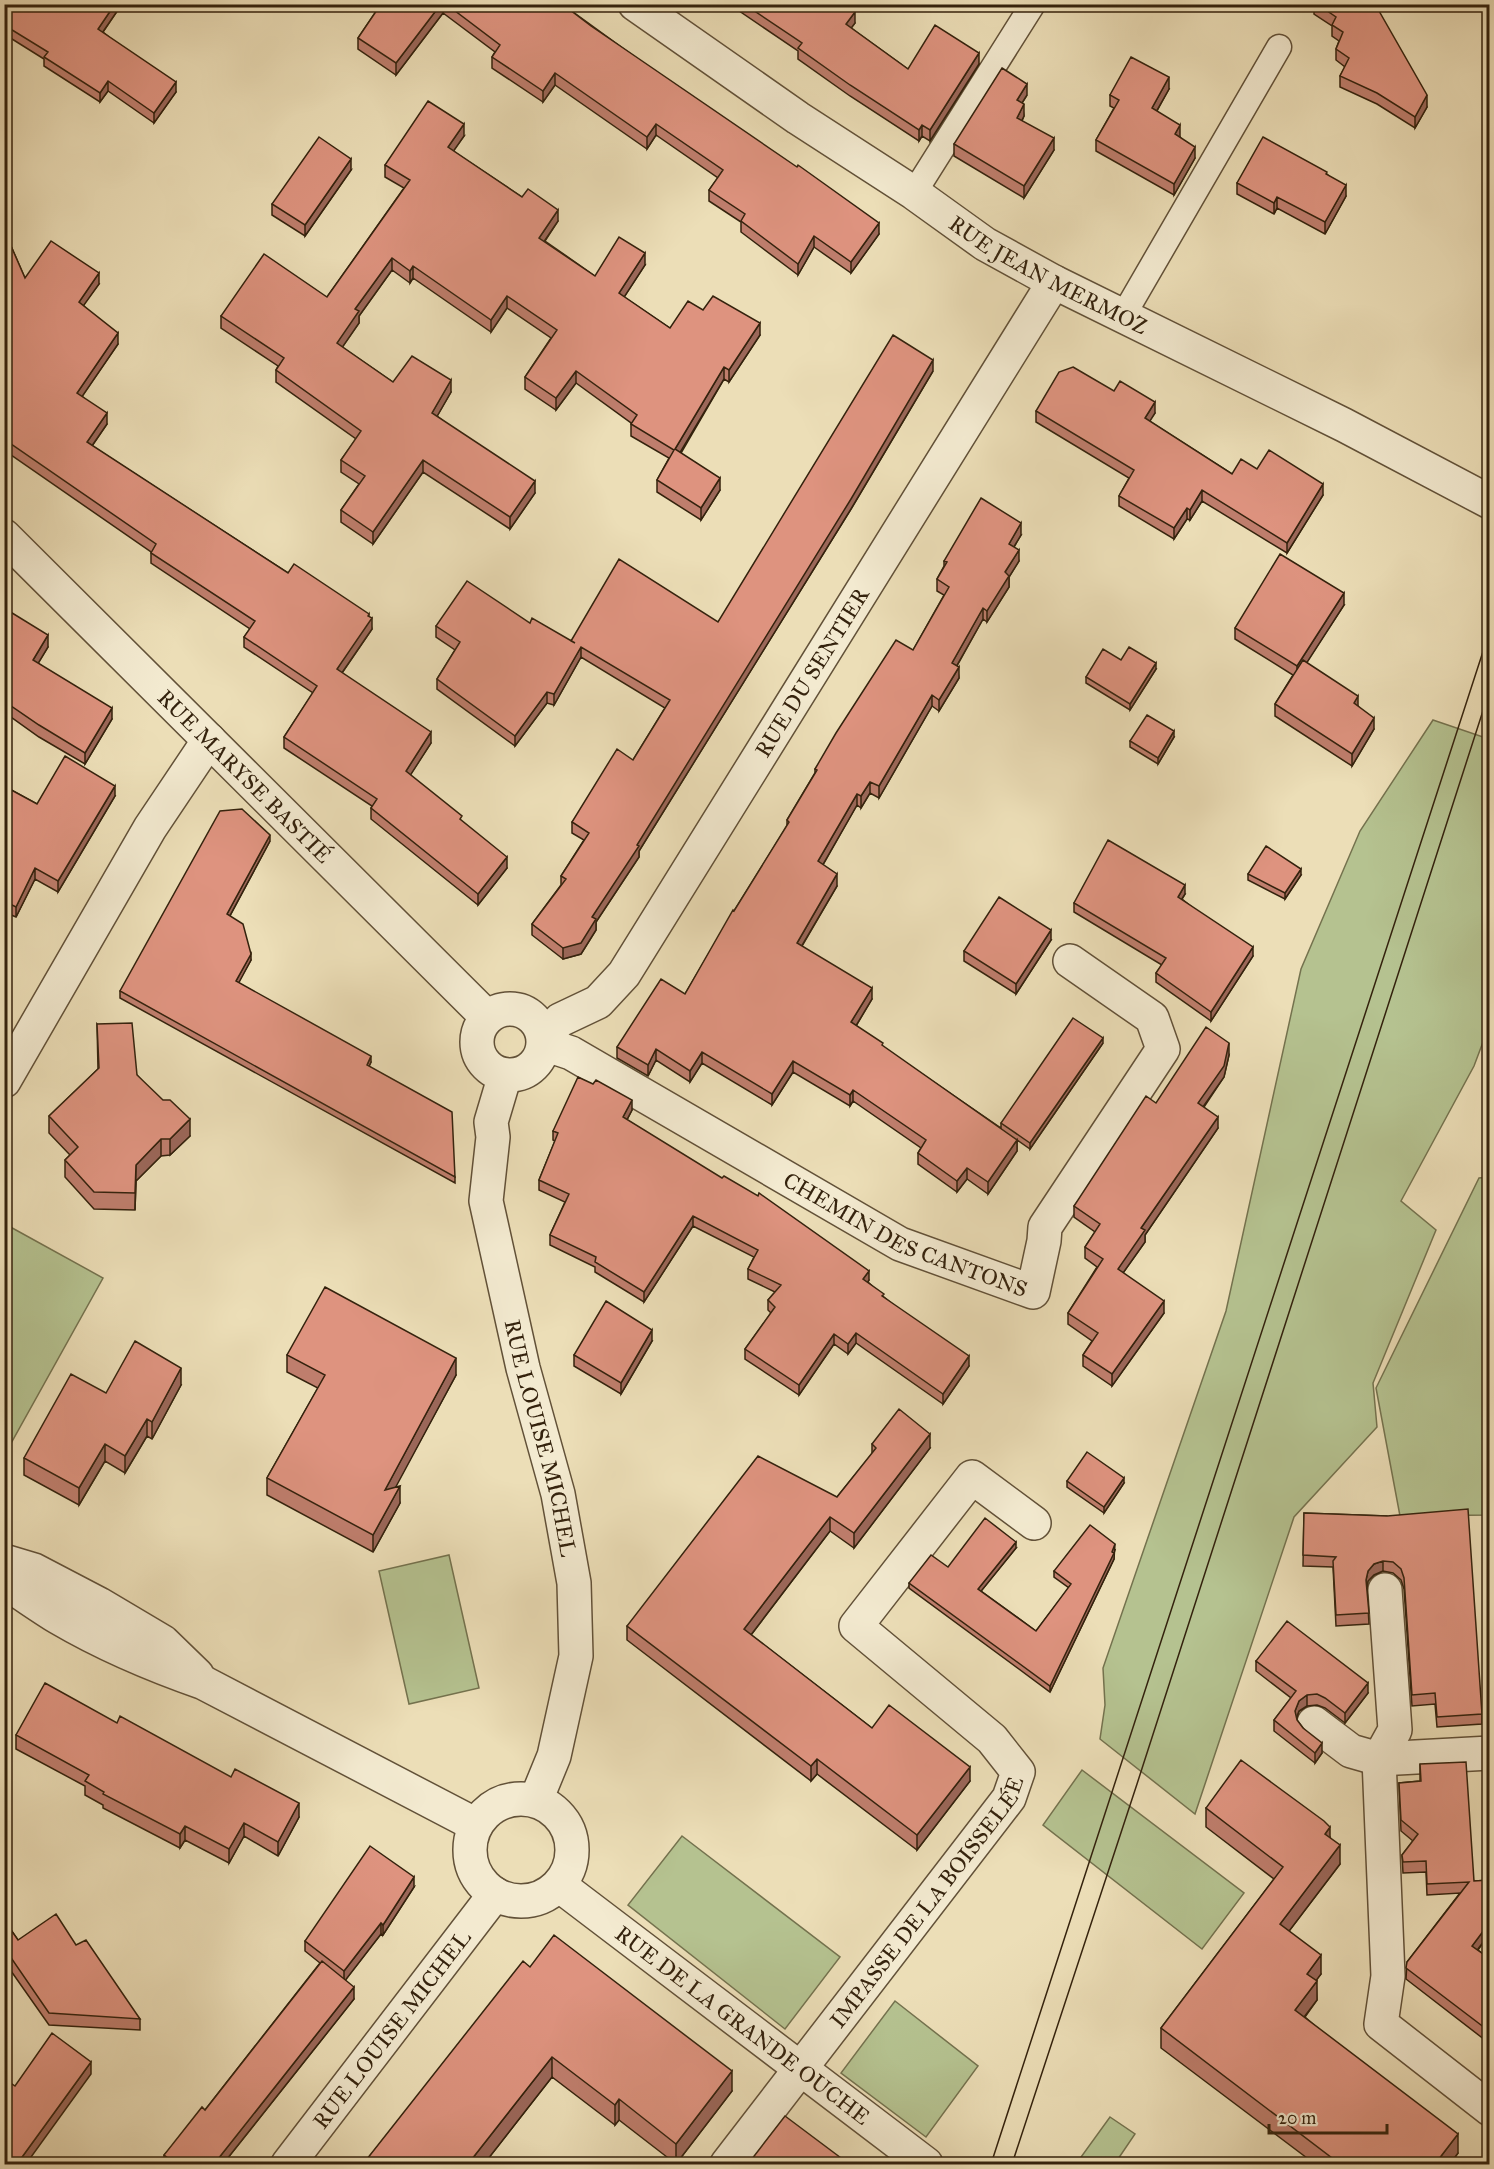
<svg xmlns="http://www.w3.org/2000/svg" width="1494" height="2169" viewBox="0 0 1494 2169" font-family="'IM FELL Great Primer',serif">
  <rect width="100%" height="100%" fill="#ecdeb7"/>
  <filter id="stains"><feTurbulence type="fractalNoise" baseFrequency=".00333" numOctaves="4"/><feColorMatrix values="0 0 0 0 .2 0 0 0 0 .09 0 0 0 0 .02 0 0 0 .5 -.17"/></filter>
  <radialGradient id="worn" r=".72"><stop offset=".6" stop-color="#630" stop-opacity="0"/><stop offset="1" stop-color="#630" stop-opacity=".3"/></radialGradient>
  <path fill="#b5c290" stroke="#74724e" stroke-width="1.5" d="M 1433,720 L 1489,739 L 1489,1026 L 1474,1066 L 1401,1201 L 1436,1230 L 1373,1383 L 1377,1427 L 1294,1517 L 1195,1814 L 1100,1739 L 1105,1705 L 1103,1668 L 1226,1311 L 1301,969 L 1360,831 Z
    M 1489,1177 L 1489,1515 L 1400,1516 L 1376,1388 L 1479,1178 Z
    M 5,1224 L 103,1278 L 5,1454 Z
    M 449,1555 L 479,1688 L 409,1704 L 379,1571 Z
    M 1082,1770 L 1244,1893 L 1202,1949 L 1043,1825 Z
    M 682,1836 L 840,1957 L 785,2029 L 628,1905 Z
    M 895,2001 L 978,2066 L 926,2137 L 841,2073 Z
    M 1110,2117 L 1135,2134 L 1116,2162 L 1118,2164 L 1076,2164 Z"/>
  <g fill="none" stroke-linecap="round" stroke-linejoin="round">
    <g stroke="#625138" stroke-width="27">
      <path id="service" d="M 914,193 L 1033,4
        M 1123,316 L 1279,47"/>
    </g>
    <g stroke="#625138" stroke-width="36">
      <g id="minor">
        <path id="s1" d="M 635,4 L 798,118 L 914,193 L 985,244 L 1054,282 L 1344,425 L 1490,502"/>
        <path id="s2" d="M 4,536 L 487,1017"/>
        <circle cx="510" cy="1042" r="33"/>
        <path id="s3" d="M 544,1037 L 560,1020 L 598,1002 L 624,974 L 1054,282"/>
        <path id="s4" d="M 544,1044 L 571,1053 L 900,1244 L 1033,1292 L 1044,1241 L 1045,1227 L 1163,1049 L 1152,1018 L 1070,961"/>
        <path id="s5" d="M 505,1075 L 491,1122 L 493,1137 L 486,1201 L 523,1368 L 558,1494 L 574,1583 L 576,1656 L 554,1756 L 536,1800"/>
        <path d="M 4,1081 L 150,828 L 209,740"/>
        <path d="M 4,1561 L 34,1570 L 99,1604 L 163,1642 L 197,1675"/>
        <path d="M 4,1582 C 23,1594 41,1607 59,1618 C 105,1645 155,1666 204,1683 L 476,1825"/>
        <path d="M 1385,1590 L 1395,1730 L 1379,1759 L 1388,1976 L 1381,2024 L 1490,2109"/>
        <path d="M 1314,1723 L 1351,1751 L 1379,1759 L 1490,1753"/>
        <circle cx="521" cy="1850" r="51"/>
        <path id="s6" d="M 559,1885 L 926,2164"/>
        <path id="s7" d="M 288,2164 L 495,1894"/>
        <path id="s8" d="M 727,2164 L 1009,1798 L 1018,1772 L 992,1739 L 856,1626 L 972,1477 L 1034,1523"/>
      </g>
    </g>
    <use href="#service" stroke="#f3ead0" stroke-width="24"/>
    <use href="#minor" stroke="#f3ead0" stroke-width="33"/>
    <path stroke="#34220d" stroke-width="1.5" d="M 991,2164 L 1490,630
      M 1012,2164 L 1137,1784 L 1490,689"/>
  </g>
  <path fill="#bf7e6d" stroke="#34220d" stroke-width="1.5" d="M 4,4 L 122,4 L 103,32 L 176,92 L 154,123 L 108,91 L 100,102 L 44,66 L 44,59 L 4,34 Z
    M 381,4 L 562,4 L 879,234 L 851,273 L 814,247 L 798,275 L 741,232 L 741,222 L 709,201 L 709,190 L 718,178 L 656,135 L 647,149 L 555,85 L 543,102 L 492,68 L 492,57 L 495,52 L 443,13 L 396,75 L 358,49 L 358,38 Z
    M 729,4 L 844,4 L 855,23 L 851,28 L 908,69 L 979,64 L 930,141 L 922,136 L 919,141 L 850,96 L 798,59 L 798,51 Z
    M 1314,4 L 1375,4 L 1427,107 L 1415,128 L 1377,104 L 1340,87 L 1340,76 L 1345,67 L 1336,60 L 1336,49 L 1339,41 L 1332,36 L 1332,26 L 1314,14 Z
    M 1169,89 L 1157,111 L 1180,137 L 1195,158 L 1174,195 L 1096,151 L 1096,140 L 1114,108 L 1110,106 L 1110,95 Z
    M 1027,95 L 1022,103 L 1024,116 L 1022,121 L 1054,150 L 1024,198 L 954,156 L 954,144 Z
    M 464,136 L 453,151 L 558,221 L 545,241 L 595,276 L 645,265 L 624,297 L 670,328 L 703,310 L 760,335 L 729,382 L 724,379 L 681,453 L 720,490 L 701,520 L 657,492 L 657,480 L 669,458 L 631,436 L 631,423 L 576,383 L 556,410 L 525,389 L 525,377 L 551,338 L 507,308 L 491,332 L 413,278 L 410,283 L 392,270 L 359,316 L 359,323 L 342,347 L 393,382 L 451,392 L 437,416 L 535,493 L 510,529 L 423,472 L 373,544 L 341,522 L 341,510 L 359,484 L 341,472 L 341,460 L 356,439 L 276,382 L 276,370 L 278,366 L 221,328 L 221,316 L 327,297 L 404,188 L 385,177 L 385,165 Z
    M 351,170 L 305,236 L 272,215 L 272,204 Z
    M 1327,174 L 1346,196 L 1325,234 L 1277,208 L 1274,214 L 1237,194 L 1237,183 Z
    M 4,230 L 25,278 L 99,284 L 83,305 L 118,344 L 82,396 L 107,424 L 92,446 L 288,573 L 369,617 L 372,629 L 342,673 L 431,743 L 410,775 L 462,822 L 507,868 L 478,905 L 371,819 L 371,808 L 372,806 L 284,748 L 284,737 L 313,693 L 244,647 L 244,637 L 250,629 L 151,563 L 151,552 L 4,450 Z
    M 933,371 L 851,509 L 639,851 L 639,857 L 596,922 L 596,930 L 581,954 L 563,959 L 532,935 L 532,924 L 561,885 L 561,876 L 584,840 L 572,833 L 572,822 L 633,760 L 665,708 L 581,657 L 554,705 L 547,703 L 515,746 L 437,689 L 437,679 L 455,650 L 436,637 L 436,626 L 530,623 L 571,641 L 718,622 Z
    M 1114,391 L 1155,413 L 1149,421 L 1232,474 L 1257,469 L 1323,495 L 1287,553 L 1202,501 L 1190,520 L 1187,519 L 1174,539 L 1119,506 L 1119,496 L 1129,478 L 1036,422 L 1036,411 Z
    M 1021,535 L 1014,547 L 1019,561 L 1009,577 L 1009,587 L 987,622 L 983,619 L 957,666 L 959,678 L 939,711 L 932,706 L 879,798 L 870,793 L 861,808 L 857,805 L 823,865 L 837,886 L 802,946 L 872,999 L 856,1026 L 883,1047 L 1001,1128 L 1001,1123 L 1103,1043 L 1030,1149 L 1017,1140 L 1017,1151 L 988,1194 L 967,1179 L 957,1192 L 918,1164 L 918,1153 L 921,1148 L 853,1101 L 850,1106 L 793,1072 L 772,1105 L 702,1063 L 690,1082 L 656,1060 L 648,1076 L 617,1058 L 617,1047 L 685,994 L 734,911 L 787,826 L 787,820 L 815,773 L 815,769 L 913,650 L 944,595 L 937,591 L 937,579 L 944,566 L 944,561 Z
    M 1344,605 L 1306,663 L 1358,706 L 1374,729 L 1352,766 L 1275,716 L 1275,704 L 1293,675 L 1235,639 L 1235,628 Z
    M 4,608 L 48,647 L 38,663 L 112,719 L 85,764 L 39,737 L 4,712 Z
    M 1156,669 L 1130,710 L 1086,683 L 1086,677 Z
    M 1174,737 L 1158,764 L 1130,747 L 1130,741 Z
    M 4,786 L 37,804 L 115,796 L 58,892 L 35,879 L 16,917 L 4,912 Z
    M 270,841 L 230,916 L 251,960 L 238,983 L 371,1062 L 369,1066 L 455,1177 L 455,1183 L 120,998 L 120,991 Z
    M 1248,874 L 1301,875 L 1285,899 L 1248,880 Z
    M 1185,894 L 1182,899 L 1253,956 L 1211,1021 L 1156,982 L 1156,973 L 1162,965 L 1074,912 L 1074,903 Z
    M 1051,940 L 1016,994 L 964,961 L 964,951 Z
    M 97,1024 L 137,1075 L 190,1136 L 170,1155 L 161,1156 L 136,1181 L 135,1210 L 94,1209 L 65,1177 L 65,1160 L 70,1155 L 49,1133 L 49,1116 L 98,1069 Z
    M 1229,1055 L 1224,1077 L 1204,1107 L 1218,1128 L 1145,1235 L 1145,1242 L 1123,1273 L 1164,1313 L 1112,1386 L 1083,1366 L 1083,1355 L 1092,1341 L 1068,1324 L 1068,1313 L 1097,1267 L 1085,1258 L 1085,1247 L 1095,1232 L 1074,1217 L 1074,1206 L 1156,1103 Z
    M 593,1084 L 632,1110 L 627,1120 L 869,1280 L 868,1282 L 884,1297 L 969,1366 L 943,1404 L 856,1343 L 848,1354 L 834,1344 L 799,1395 L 745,1359 L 745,1349 L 771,1313 L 768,1310 L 768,1300 L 775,1292 L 748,1279 L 748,1269 L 754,1257 L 693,1226 L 644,1302 L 595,1272 L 595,1267 L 550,1245 L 550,1235 L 565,1202 L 539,1190 L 539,1180 L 555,1141 L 553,1140 L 553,1131 Z
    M 652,1341 L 621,1394 L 574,1366 L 574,1355 Z
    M 287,1355 L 456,1375 L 395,1487 L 400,1503 L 373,1552 L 267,1495 L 267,1478 L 318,1388 L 287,1372 Z
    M 181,1385 L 152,1439 L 147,1436 L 125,1473 L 105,1461 L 79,1505 L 24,1475 L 24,1458 L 106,1393 Z
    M 872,1444 L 930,1448 L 854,1548 L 830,1531 L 751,1635 L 872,1728 L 970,1781 L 917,1850 L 817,1774 L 811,1781 L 627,1640 L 627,1626 L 837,1497 L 872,1454 Z
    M 1067,1481 L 1124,1483 L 1104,1513 L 1067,1487 Z
    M 1304,1513 L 1387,1516 L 1482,1714 L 1482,1724 L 1437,1727 L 1435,1704 L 1412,1706 L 1404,1589 L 1401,1580 L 1393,1573 L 1383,1571 L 1374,1575 L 1368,1581 L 1367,1588 L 1369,1624 L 1336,1626 L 1333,1567 L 1303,1566 Z
    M 1016,1548 L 981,1591 L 1036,1631 L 1069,1588 L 1054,1577 L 1054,1571 L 1115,1550 L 1114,1553 L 1114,1559 L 1050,1692 L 909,1588 L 909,1583 L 948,1567 Z
    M 1256,1661 L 1368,1693 L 1345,1723 L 1325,1708 L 1317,1705 L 1307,1706 L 1299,1711 L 1297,1718 L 1297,1720 L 1322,1753 L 1315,1763 L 1274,1731 L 1274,1720 L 1291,1698 L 1256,1671 Z
    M 117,1723 L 299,1817 L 278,1856 L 244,1836 L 229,1863 L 185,1840 L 180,1848 L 103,1808 L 103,1805 L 85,1795 L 85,1786 L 16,1749 L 16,1735 Z
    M 1420,1764 L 1474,1881 L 1490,1880 L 1490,1933 L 1478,1950 L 1490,1959 L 1490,2034 L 1485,2040 L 1406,1979 L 1407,1962 L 1460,1893 L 1427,1895 L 1426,1872 L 1403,1873 L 1402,1855 L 1413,1841 L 1401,1831 L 1399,1783 L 1420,1781 Z
    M 1206,1808 L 1330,1837 L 1340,1864 L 1289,1931 L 1321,1974 L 1316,1980 L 1317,2000 L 1305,2017 L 1458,2153 L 1450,2164 L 1315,2164 L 1161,2048 L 1161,2028 L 1274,1879 L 1206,1827 Z
    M 414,1887 L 383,1935 L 381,1934 L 345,1980 L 354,1999 L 223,2164 L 164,2164 L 164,2155 L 205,2110 L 320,1963 L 305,1951 L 305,1941 Z
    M 4,1920 L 18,1940 L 76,1945 L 140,2019 L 140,2030 L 49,2025 L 4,1961 Z
    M 530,1967 L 732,2091 L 676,2164 L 619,2120 L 615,2125 L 552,2077 L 484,2164 L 363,2164 Z"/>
  <path fill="#9b6759" stroke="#34220d" stroke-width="1.5" d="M 115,4 L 122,4 L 98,39 L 98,29 Z
    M 441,4 L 443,4 L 443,13 L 396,75 L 396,63 Z
    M 855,12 L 855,23 L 846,35 L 846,24 Z
    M 979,53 L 979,64 L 930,141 L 930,130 Z
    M 555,73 L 555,85 L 543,102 L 543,91 Z
    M 1169,77 L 1169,89 L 1152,119 L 1152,108 Z
    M 108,81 L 108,91 L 100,102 L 100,93 Z
    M 176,82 L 176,92 L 154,123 L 154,113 Z
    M 1027,84 L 1027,95 L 1017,111 L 1017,100 Z
    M 1427,95 L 1427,107 L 1415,128 L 1415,117 Z
    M 1024,104 L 1024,116 L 1017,130 L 1017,118 Z
    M 464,124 L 464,136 L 448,159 L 448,147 Z
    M 656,124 L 656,135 L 647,149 L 647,137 Z
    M 922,125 L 922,136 L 919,141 L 919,130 Z
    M 1180,125 L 1180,137 L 1175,146 L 1175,134 Z
    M 1054,138 L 1054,150 L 1024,198 L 1024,186 Z
    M 1195,147 L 1195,158 L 1174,195 L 1174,184 Z
    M 351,159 L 351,170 L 305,236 L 305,225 Z
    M 1346,185 L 1346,196 L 1325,234 L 1325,222 Z
    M 1277,197 L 1277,208 L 1274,214 L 1274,203 Z
    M 558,210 L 558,221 L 539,249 L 539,238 Z
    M 879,223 L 879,234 L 851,273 L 851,262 Z
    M 814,236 L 814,247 L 798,275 L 798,264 Z
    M 645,253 L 645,265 L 619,305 L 619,293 Z
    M 392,258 L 392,270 L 359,316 L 359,323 L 337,355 L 337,343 L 355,309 Z
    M 413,266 L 413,278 L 410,283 L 410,271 Z
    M 99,273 L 99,284 L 79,312 L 79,302 Z
    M 507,296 L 507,308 L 491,332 L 491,320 Z
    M 760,323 L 760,335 L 729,382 L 729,370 Z
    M 118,333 L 118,344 L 77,404 L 77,393 Z
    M 933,360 L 933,371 L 851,509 L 639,851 L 639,857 L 596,922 L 596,930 L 581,954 L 563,959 L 563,948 L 592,917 Z
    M 724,367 L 724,379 L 675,461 L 675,449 Z
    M 576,371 L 576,383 L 556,410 L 556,398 Z
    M 451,380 L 451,392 L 432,425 L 432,413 Z
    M 1155,402 L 1155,413 L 1145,429 L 1145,418 Z
    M 107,413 L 107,424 L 87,453 L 87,442 Z
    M 423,460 L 423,472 L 373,544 L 373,532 Z
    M 720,478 L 720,490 L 701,520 L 701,508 Z
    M 535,481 L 535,493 L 510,529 L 510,517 Z
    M 1323,484 L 1323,495 L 1287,553 L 1287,543 Z
    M 1202,490 L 1202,501 L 1190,520 L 1190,510 Z
    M 1187,508 L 1187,519 L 1174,539 L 1174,528 Z
    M 1021,523 L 1021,535 L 1009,555 L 1009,544 Z
    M 1019,550 L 1019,561 L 1009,577 L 1009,587 L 987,622 L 987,611 L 1005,572 Z
    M 1344,593 L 1344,605 L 1297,678 L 1297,666 Z
    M 983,608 L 983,619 L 952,674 L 952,663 Z
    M 369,614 L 369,621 L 372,618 L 372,629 L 337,680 L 337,669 Z
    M 48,635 L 48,647 L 33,672 L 33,660 Z
    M 581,647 L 581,657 L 554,705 L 554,694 Z
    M 1156,663 L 1156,669 L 1130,710 L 1130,704 Z
    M 959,667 L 959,678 L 939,711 L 939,700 Z
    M 547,692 L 547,703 L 515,746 L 515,736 Z
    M 932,695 L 932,706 L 879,798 L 879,786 Z
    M 1358,696 L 1358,708 L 1354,703 Z
    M 112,708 L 112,719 L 85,764 L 85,753 Z
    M 1374,718 L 1374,729 L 1352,766 L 1352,754 Z
    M 1174,731 L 1174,737 L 1158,764 L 1158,758 Z
    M 431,732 L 431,743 L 406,782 L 406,771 Z
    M 870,782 L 870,793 L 861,808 L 861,796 Z
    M 115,786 L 115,796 L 58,892 L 58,881 Z
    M 857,794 L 857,805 L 818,873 L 818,861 Z
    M 270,835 L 270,841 L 227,921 L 227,914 Z
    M 507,857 L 507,868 L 478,905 L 478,894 Z
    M 35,868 L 35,879 L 16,917 L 16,907 Z
    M 1301,869 L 1301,875 L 1285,899 L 1285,893 Z
    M 837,874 L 837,886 L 797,954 L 797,943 Z
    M 1185,885 L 1185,894 L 1178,905 L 1178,897 Z
    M 1051,930 L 1051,940 L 1016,994 L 1016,984 Z
    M 1253,947 L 1253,956 L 1211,1021 L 1211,1012 Z
    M 251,954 L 251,960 L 236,988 L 236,981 Z
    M 872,988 L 872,999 L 851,1034 L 851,1022 Z
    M 1103,1038 L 1103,1043 L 1030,1149 L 1030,1143 Z
    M 1229,1043 L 1229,1055 L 1224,1077 L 1198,1114 L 1198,1103 Z
    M 656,1049 L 656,1060 L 648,1076 L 648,1065 Z
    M 702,1052 L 702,1063 L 690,1082 L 690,1071 Z
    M 371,1056 L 371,1062 L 367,1071 L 367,1065 Z
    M 793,1061 L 793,1072 L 772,1105 L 772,1094 Z
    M 853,1090 L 853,1101 L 850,1106 L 850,1095 Z
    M 632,1100 L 632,1110 L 623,1127 L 623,1117 Z
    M 1218,1117 L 1218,1128 L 1145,1235 L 1145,1242 L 1118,1280 L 1118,1269 L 1141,1228 Z
    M 190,1119 L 190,1136 L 170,1155 L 170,1139 Z
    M 161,1139 L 161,1156 L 136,1181 L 135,1210 L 136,1165 Z
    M 1017,1140 L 1017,1151 L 988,1194 L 988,1182 Z
    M 967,1168 L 967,1179 L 957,1192 L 957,1181 Z
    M 693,1216 L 693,1226 L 644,1302 L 644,1292 Z
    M 869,1271 L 869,1280 L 863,1289 L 863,1279 Z
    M 1164,1301 L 1164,1313 L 1112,1386 L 1112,1374 Z
    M 652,1330 L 652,1341 L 621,1394 L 621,1383 Z
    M 856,1333 L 856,1343 L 848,1354 L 848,1344 Z
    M 834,1334 L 834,1344 L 799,1395 L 799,1385 Z
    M 969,1356 L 969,1366 L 943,1404 L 943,1394 Z
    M 456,1358 L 456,1375 L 385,1507 L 385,1490 Z
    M 181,1368 L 181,1385 L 152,1439 L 152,1422 Z
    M 147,1419 L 147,1436 L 125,1473 L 125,1456 Z
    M 930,1434 L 930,1448 L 854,1548 L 854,1533 Z
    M 105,1444 L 105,1461 L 79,1505 L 79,1488 Z
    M 1124,1478 L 1124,1483 L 1104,1513 L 1104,1507 Z
    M 400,1486 L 400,1503 L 373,1552 L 373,1535 Z
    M 830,1517 L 830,1531 L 744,1644 L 744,1629 Z
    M 1016,1542 L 1016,1548 L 978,1595 L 978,1589 Z
    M 1115,1544 L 1114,1559 L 1050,1692 L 1050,1686 Z
    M 1383,1561 L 1383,1571 L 1374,1575 L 1368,1581 L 1366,1591 L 1366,1580 L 1368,1571 L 1374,1564 Z
    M 1368,1683 L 1368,1693 L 1345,1723 L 1345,1713 Z
    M 1307,1695 L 1307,1706 L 1299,1711 L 1295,1721 L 1295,1711 L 1299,1701 Z
    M 1322,1743 L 1322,1753 L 1315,1763 L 1315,1753 Z
    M 817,1759 L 817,1774 L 811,1781 L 811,1766 Z
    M 970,1767 L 970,1781 L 917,1850 L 917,1835 Z
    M 299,1803 L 299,1817 L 278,1856 L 278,1842 Z
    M 244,1823 L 244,1836 L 229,1863 L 229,1849 Z
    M 185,1826 L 185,1840 L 180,1848 L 180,1834 Z
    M 1330,1827 L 1330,1846 L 1325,1834 Z
    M 1340,1845 L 1340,1864 L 1280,1943 L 1280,1924 Z
    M 414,1877 L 414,1887 L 383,1935 L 383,1925 Z
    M 1490,1922 L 1490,1933 L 1472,1957 L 1472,1946 Z
    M 381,1923 L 381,1934 L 344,1982 L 344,1971 Z
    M 1321,1955 L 1321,1974 L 1307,1993 L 1307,1974 Z
    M 1317,1981 L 1317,2000 L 1295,2029 L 1295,2010 Z
    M 354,1987 L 354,1999 L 223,2164 L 214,2164 Z
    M 1490,2022 L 1490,2034 L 1485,2040 L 1485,2028 Z
    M 552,2057 L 552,2077 L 484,2164 L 468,2164 Z
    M 91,2062 L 91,2074 L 26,2164 L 17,2164 Z
    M 732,2071 L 732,2091 L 676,2164 L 676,2144 Z
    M 619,2099 L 619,2120 L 615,2125 L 615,2105 Z
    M 1458,2134 L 1458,2153 L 1450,2164 L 1435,2164 Z"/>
  <path fill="#de937f" stroke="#34220d" stroke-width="1.5" d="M 4,4 L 115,4 L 98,29 L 176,82 L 154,113 L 108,81 L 100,93 L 44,57 L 48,52 L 4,25 Z
    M 381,4 L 441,4 L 396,63 L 358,38 Z
    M 446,4 L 562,4 L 591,26 L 797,167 L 798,165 L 879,223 L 851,262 L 814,236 L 798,264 L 741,221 L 745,214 L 709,190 L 723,170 L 656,124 L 647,137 L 555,73 L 543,91 L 492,57 L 500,45 Z
    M 744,4 L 844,4 L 855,12 L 846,24 L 908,69 L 935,25 L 979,53 L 930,130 L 922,125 L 919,130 L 850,85 L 798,48 L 802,43 Z
    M 1317,4 L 1375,4 L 1427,95 L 1415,117 L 1377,93 L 1340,76 L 1349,58 L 1336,49 L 1343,32 L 1332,25 L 1336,17 Z
    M 1131,57 L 1169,77 L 1152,108 L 1180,125 L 1175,134 L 1195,147 L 1174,184 L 1096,140 L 1119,100 L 1110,95 Z
    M 1002,68 L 1027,84 L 1017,100 L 1024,104 L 1017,118 L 1054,138 L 1024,186 L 954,144 Z
    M 428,101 L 464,124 L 448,147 L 522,197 L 528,189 L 558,210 L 539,238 L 595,276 L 619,237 L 645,253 L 619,293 L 670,328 L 688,301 L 703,310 L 713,296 L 760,323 L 729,370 L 724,367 L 675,449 L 720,478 L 701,508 L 657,480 L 674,450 L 631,424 L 637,415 L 576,371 L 556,398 L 525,377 L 557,330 L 507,296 L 491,320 L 413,266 L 410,271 L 392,258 L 355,309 L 359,311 L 337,343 L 393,382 L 412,356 L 451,380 L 432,413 L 535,481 L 510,517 L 423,460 L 373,532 L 341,510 L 365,476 L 341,460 L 361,431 L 276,370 L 284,358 L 221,316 L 264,254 L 327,297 L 410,180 L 385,165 Z
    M 319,137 L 351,159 L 305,225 L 272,204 Z
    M 1263,137 L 1327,172 L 1326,174 L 1346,185 L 1325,222 L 1277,197 L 1274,203 L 1237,183 Z
    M 4,230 L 25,278 L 51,241 L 99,273 L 79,302 L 118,333 L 77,393 L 107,413 L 87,442 L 288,573 L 294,564 L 369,614 L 368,616 L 372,618 L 337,669 L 431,732 L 406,771 L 462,816 L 460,819 L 507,857 L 478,894 L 371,808 L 377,799 L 284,737 L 317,686 L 244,637 L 255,621 L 151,553 L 156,544 L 4,439 Z
    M 893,335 L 933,360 L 851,499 L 637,845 L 639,846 L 592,917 L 596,919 L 581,943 L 563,948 L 532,924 L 566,879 L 561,876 L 589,833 L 572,822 L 617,749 L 633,760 L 670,700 L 581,647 L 554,694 L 547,692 L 515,736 L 437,679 L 460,642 L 436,626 L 467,581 L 530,623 L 532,618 L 575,643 L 571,641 L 619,559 L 718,622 Z
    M 1073,367 L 1114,391 L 1120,381 L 1155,402 L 1145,418 L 1232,474 L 1241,459 L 1257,469 L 1269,450 L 1323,484 L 1287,543 L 1202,490 L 1190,510 L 1187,508 L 1174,528 L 1119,496 L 1134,470 L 1036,411 L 1059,372 Z
    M 981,498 L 1021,523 L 1009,544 L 1019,550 L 1005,572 L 1009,576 L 987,611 L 983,608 L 952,663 L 959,667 L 939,700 L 932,695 L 879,786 L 870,782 L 861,796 L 857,794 L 818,861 L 837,874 L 797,943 L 872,988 L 851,1022 L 883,1043 L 882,1045 L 1017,1140 L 988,1182 L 967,1168 L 957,1181 L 918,1153 L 926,1140 L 853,1090 L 850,1095 L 793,1061 L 772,1094 L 702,1052 L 690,1071 L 656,1049 L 648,1065 L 617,1047 L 661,979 L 685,994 L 733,910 L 734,911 L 789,822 L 787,820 L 817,770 L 815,769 L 836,733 L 896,640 L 913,650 L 949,587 L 937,579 L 947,562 L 944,561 Z
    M 1280,554 L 1344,593 L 1297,666 L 1235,628 Z
    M 4,608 L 48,635 L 33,660 L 112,708 L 85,753 L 39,725 L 4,701 Z
    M 1129,647 L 1156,663 L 1130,704 L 1086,677 L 1103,649 L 1121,660 Z
    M 1303,660 L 1358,696 L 1354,703 L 1374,718 L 1352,754 L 1275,704 Z
    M 1147,715 L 1174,731 L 1158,758 L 1130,741 Z
    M 65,756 L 115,786 L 58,881 L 35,868 L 16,907 L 4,901 L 4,786 L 37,804 Z
    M 242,809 L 270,835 L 227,914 L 243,924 L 251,954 L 236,981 L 371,1056 L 367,1065 L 452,1112 L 455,1177 L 120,991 L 220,811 Z
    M 1108,840 L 1185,885 L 1178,897 L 1253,947 L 1211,1012 L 1156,973 L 1166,958 L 1074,903 Z
    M 1266,846 L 1301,869 L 1285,893 L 1248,874 Z
    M 999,897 L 1051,930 L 1016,984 L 964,951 Z
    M 1073,1018 L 1103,1038 L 1030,1143 L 1001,1123 Z
    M 132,1023 L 137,1075 L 163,1100 L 170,1100 L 190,1119 L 170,1139 L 161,1139 L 136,1165 L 135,1193 L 94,1192 L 65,1160 L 78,1147 L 49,1116 L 99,1068 L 97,1024 Z
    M 1206,1027 L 1229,1043 L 1224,1066 L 1198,1103 L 1218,1117 L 1141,1228 L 1145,1230 L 1118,1269 L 1164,1301 L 1112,1374 L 1083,1355 L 1098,1333 L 1068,1313 L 1103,1259 L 1085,1247 L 1100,1224 L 1074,1206 L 1146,1096 L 1156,1103 Z
    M 578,1077 L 593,1084 L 596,1080 L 632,1100 L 623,1117 L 722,1178 L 724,1176 L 758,1196 L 759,1193 L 869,1271 L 863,1279 L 884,1294 L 882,1296 L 969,1356 L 943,1394 L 856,1333 L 848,1344 L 834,1334 L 799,1385 L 745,1349 L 775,1307 L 768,1300 L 781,1285 L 748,1269 L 758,1250 L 693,1216 L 644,1292 L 595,1262 L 596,1257 L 550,1235 L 569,1194 L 539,1180 L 558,1133 L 553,1131 Z
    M 325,1287 L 456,1358 L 385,1490 L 400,1486 L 373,1535 L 267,1478 L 325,1375 L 287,1355 Z
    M 606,1301 L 652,1330 L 621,1383 L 574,1355 Z
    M 135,1341 L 181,1368 L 152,1422 L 147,1419 L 125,1456 L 105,1444 L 79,1488 L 24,1458 L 71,1374 L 106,1393 Z
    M 899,1409 L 930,1434 L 854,1533 L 830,1517 L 744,1629 L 872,1728 L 889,1705 L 970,1767 L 917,1835 L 817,1759 L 811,1766 L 627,1626 L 758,1456 L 837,1497 L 876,1448 L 872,1444 Z
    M 1087,1452 L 1124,1478 L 1104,1507 L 1067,1481 Z
    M 1468,1509 L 1482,1714 L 1437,1717 L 1435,1693 L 1412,1695 L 1404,1578 L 1401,1569 L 1393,1562 L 1383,1561 L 1374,1564 L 1368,1571 L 1366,1580 L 1369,1613 L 1336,1615 L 1333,1561 L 1336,1557 L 1303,1555 L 1304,1513 L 1387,1516 Z
    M 985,1518 L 1016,1542 L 978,1589 L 1036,1631 L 1071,1584 L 1054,1571 L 1090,1525 L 1115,1544 L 1112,1552 L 1114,1553 L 1050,1686 L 909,1583 L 931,1555 L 948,1567 Z
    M 1287,1621 L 1368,1683 L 1345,1713 L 1325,1698 L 1317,1694 L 1307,1695 L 1299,1701 L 1295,1711 L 1297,1720 L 1303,1728 L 1322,1743 L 1315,1753 L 1274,1720 L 1296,1691 L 1256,1661 Z
    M 45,1683 L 117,1723 L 120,1716 L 231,1777 L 235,1769 L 299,1803 L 278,1842 L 244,1823 L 229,1849 L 185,1826 L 180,1834 L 103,1794 L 104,1792 L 85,1781 L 89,1775 L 16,1735 Z
    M 1241,1760 L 1324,1821 L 1330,1827 L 1325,1834 L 1340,1845 L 1280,1924 L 1321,1955 L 1307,1974 L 1317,1981 L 1295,2010 L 1458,2134 L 1435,2164 L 1340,2164 L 1161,2028 L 1283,1867 L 1206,1808 Z
    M 1466,1762 L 1474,1881 L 1490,1880 L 1490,1922 L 1472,1946 L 1490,1959 L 1490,1963 L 1487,1966 L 1490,1968 L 1490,2022 L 1485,2028 L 1406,1968 L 1407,1962 L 1469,1882 L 1427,1884 L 1426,1861 L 1403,1862 L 1402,1855 L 1418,1834 L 1401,1820 L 1399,1783 L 1421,1781 L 1420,1764 Z
    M 370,1846 L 414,1877 L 383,1925 L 381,1923 L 344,1971 L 305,1941 Z
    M 56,1914 L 76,1945 L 86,1940 L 140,2019 L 49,2013 L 5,1949 L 11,1945 L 4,1950 L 4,1920 L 18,1940 Z
    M 554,1935 L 732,2071 L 676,2144 L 619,2099 L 615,2105 L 552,2057 L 468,2164 L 363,2164 L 523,1961 L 530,1967 Z
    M 322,1961 L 354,1987 L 214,2164 L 176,2164 L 164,2155 L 202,2107 L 205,2110 Z
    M 52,2033 L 91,2062 L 17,2164 L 4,2164 L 4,2095 L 12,2084 L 15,2086 Z
    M 785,2116 L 849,2164 L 748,2164 Z"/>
  <g text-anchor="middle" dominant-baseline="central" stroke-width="4.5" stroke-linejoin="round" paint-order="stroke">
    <g font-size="22" fill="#34220d" stroke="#f3ead0">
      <text stroke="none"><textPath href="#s1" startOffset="495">RUE JEAN MERMOZ</textPath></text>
      <text stroke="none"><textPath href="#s3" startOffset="459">RUE DU SENTIER</textPath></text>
      <text stroke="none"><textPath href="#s2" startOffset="340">RUE MARYSE BASTIÉ</textPath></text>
      <text stroke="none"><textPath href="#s4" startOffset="410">CHEMIN DES CANTONS</textPath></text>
      <text stroke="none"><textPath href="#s5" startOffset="372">RUE LOUISE MICHEL</textPath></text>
      <text stroke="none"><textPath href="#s8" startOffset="330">IMPASSE DE LA BOISSELÉE</textPath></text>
      <text stroke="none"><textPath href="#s6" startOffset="231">RUE DE LA GRANDE OUCHE</textPath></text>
      <text stroke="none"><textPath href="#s7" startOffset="170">RUE LOUISE MICHEL</textPath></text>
    </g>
  </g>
  <rect width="1494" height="2169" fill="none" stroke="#ecdeb7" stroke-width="24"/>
  <rect x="6" y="6" width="1482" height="2157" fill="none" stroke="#34220d" stroke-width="3"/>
  <rect x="12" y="12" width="1470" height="2145" fill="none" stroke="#34220d" stroke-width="1.5"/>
  <path d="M1269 2124v9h118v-9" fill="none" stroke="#34220d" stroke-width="3"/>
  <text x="1278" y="2124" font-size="18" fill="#34220d" stroke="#f3ead0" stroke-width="4.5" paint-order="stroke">20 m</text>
  <rect width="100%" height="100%" filter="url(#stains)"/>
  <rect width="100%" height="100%" fill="url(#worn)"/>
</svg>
